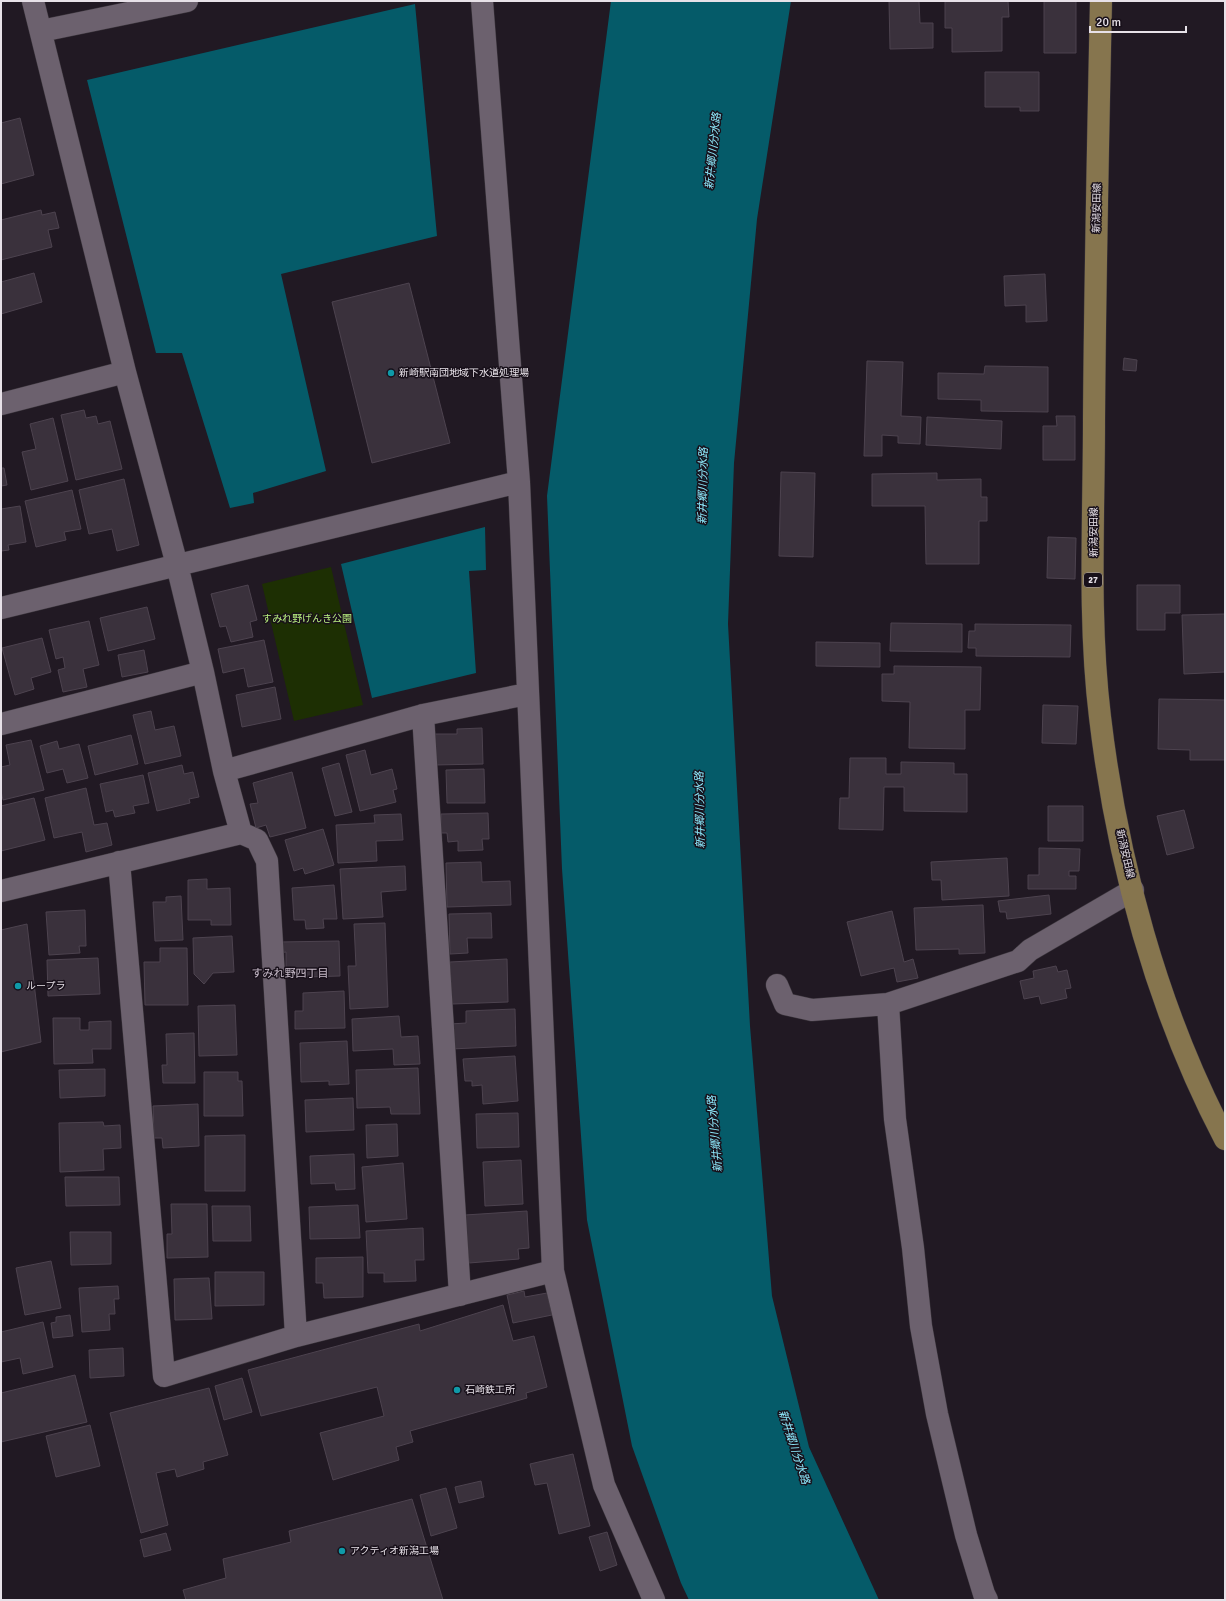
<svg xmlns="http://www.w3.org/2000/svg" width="1226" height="1601" viewBox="0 0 1226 1601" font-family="Signika,'Noto Sans JP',sans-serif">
  <rect width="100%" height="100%" fill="#211923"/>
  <path fill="#1d2f03" d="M 331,567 L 363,705 L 294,721 L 262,584 Z"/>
  <path fill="#055b69" d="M 611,1 L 791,1 L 757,219 L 734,463 L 728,624 L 750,1026 L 772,1296 L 809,1447 L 879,1600 L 689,1600 L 681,1583 L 632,1446 L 587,1220 L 562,869 L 547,496 Z
    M 415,4 L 437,236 L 281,274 L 326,471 L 253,493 L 254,503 L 230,508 L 182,353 L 156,353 L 87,80 Z
    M 485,527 L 486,570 L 469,571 L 476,673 L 372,698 L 341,564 Z"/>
  <path fill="#3a313c" stroke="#4d434f" d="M 889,1 L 919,1 L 920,23 L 933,23 L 933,48 L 890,49 Z
    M 945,1 L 1008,1 L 1009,17 L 1002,17 L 1002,51 L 952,52 L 952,28 L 945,28 Z
    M 1044,1 L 1076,1 L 1076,53 L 1044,53 Z
    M 985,72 L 1039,72 L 1039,111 L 1020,111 L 1020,107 L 985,107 Z
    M 20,118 L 34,175 L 1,184 L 1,123 Z
    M 41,210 L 42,215 L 55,212 L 59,228 L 48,230 L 52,247 L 1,260 L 1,220 Z
    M 34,273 L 42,302 L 1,314 L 1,282 Z
    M 1045,274 L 1047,321 L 1026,322 L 1026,305 L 1005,306 L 1004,276 Z
    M 409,283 L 450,443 L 372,463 L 332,302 Z
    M 1124,358 L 1137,360 L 1136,371 L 1123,370 Z
    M 867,361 L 903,362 L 901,416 L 921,417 L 920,444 L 898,443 L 898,436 L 882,435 L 882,456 L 864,456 Z
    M 985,366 L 1048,367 L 1048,412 L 981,411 L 981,400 L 938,399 L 938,373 L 984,374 Z
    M 84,410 L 86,418 L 96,416 L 98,424 L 110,421 L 122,469 L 76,480 L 61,415 Z
    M 1056,416 L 1075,416 L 1075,460 L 1043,460 L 1043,426 L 1057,426 Z
    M 927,417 L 1002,421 L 1001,449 L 926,445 Z
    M 53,418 L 68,481 L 31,490 L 22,452 L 36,449 L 30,424 Z
    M 1,468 L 4,468 L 7,485 L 1,486 Z
    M 781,472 L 815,473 L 813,557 L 779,556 Z
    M 937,473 L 937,480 L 981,479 L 981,497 L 987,497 L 987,521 L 979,521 L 979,564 L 926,564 L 925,506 L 872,506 L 872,474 Z
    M 124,479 L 139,545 L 117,551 L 112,529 L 89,534 L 79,490 Z
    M 72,490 L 81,529 L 64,532 L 66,540 L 36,547 L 25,501 Z
    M 20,506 L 26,542 L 8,545 L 9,550 L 1,551 L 1,509 Z
    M 1048,537 L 1076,538 L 1075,579 L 1047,578 Z
    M 248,585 L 257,620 L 250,622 L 253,637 L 231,642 L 226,626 L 220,627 L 211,594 Z
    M 1137,585 L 1180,585 L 1180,613 L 1165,613 L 1165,630 L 1137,630 Z
    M 147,607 L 155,639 L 108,651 L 100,618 Z
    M 1225,614 L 1225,672 L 1184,674 L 1182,615 Z
    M 89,621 L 99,665 L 83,669 L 87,687 L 63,692 L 58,670 L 65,668 L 63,657 L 56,659 L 49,630 Z
    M 891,623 L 962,624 L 962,652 L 890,651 Z
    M 975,624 L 1071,625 L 1070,657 L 976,656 L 976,648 L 968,648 L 969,631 L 975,631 Z
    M 42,638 L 51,672 L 31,678 L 34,689 L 15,695 L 2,648 Z
    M 264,640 L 273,682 L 248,687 L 244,668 L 223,673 L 218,649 Z
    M 816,642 L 880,643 L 880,667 L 816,666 Z
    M 144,650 L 148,672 L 122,677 L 118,655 Z
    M 894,666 L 981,667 L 980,710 L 965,710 L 965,749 L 909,748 L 910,702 L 882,701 L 882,674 L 894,674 Z
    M 275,687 L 281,719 L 242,727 L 236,695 Z
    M 1159,699 L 1225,700 L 1225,760 L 1190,760 L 1190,750 L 1158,749 Z
    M 1043,705 L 1078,706 L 1076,744 L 1042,743 Z
    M 151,711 L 155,730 L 174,726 L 181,756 L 145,764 L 133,715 Z
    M 482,728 L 483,764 L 434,765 L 434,734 L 457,734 L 457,729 Z
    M 131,735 L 138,764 L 95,775 L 88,746 Z
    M 31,740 L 44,790 L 3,800 L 1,791 L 1,767 L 10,765 L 6,745 Z
    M 57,741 L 59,749 L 79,744 L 88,778 L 67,783 L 63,769 L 47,773 L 40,746 Z
    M 365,750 L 371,775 L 392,769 L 397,789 L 393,790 L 396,802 L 360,811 L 346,755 Z
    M 850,758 L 886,758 L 886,774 L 901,774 L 901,762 L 954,763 L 954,774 L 967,774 L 967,812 L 904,811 L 904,787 L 884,787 L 883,830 L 839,829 L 840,798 L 849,798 Z
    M 339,763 L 352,812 L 335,816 L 322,768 Z
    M 182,765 L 184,774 L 193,772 L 199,797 L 189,799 L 190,803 L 157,811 L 148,773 Z
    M 484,769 L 485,803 L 447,803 L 446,770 Z
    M 292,772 L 306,828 L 270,837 L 266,825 L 256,828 L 250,804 L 258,803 L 253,783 Z
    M 143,775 L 149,803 L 133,806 L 135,813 L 115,817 L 113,810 L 106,812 L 100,784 Z
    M 86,788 L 94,825 L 107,823 L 112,845 L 86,852 L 82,832 L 54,838 L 45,798 Z
    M 34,798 L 45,840 L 1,851 L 1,806 Z
    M 1048,806 L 1083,806 L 1083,841 L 1048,841 Z
    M 1184,810 L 1194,848 L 1167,855 L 1157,816 Z
    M 488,813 L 489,839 L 482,839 L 483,850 L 458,851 L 458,841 L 448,842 L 447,833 L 441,833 L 441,814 Z
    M 401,814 L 403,840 L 376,841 L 377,861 L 338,863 L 336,825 L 375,823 L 374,815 Z
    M 323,829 L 334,865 L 305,874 L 303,868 L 294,871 L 285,840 Z
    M 1039,848 L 1080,849 L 1079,871 L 1069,871 L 1069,876 L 1076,876 L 1076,889 L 1028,889 L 1028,875 L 1039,875 Z
    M 1007,858 L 1009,896 L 942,900 L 941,880 L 932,880 L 931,862 Z
    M 481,862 L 482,882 L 510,881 L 511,905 L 447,907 L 446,863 Z
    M 405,866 L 406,890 L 381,892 L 383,917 L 343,919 L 340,869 Z
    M 207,879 L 207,889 L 230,888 L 231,925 L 211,925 L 211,920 L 188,920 L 188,880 Z
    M 334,885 L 337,919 L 323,919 L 324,928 L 306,929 L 305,920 L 294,920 L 292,888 Z
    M 1049,895 L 1051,914 L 1007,919 L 1006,912 L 1000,912 L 998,901 Z
    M 181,896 L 183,940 L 155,941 L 153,902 L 166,902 L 166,897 Z
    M 983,905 L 985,953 L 959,954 L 959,949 L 916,950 L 914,908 Z
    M 85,910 L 86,946 L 79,946 L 80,953 L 49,955 L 46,912 Z
    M 892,911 L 904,962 L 913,959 L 918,978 L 897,982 L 894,968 L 861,976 L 847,922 Z
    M 491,913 L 492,938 L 467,938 L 468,953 L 450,954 L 449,914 Z
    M 385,923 L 388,1007 L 350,1009 L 348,966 L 356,966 L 354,924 Z
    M 27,924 L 41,1042 L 1,1052 L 1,930 Z
    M 232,936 L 234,972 L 213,973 L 204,984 L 194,974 L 193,938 Z
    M 339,941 L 340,976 L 305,977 L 305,968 L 286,968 L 286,952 L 279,953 L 279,942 Z
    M 160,948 L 187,948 L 188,1005 L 145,1005 L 144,962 L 160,962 Z
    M 98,958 L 100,994 L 48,996 L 47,960 Z
    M 507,959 L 508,1002 L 452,1004 L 450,962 Z
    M 1056,966 L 1058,972 L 1067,970 L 1071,988 L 1065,989 L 1067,998 L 1041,1004 L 1039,996 L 1024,999 L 1020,981 L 1034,978 L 1033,971 Z
    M 344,991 L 345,1028 L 295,1029 L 295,1011 L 303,1011 L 303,993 Z
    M 235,1005 L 237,1055 L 199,1056 L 198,1006 Z
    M 515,1009 L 516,1046 L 451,1049 L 450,1024 L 466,1023 L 466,1011 Z
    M 399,1016 L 401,1037 L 418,1036 L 420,1064 L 394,1065 L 393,1049 L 353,1051 L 352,1019 Z
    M 53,1018 L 80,1018 L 80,1030 L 89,1030 L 89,1022 L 111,1021 L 111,1049 L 92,1049 L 93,1063 L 54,1064 Z
    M 194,1033 L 195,1083 L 163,1083 L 162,1065 L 167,1065 L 166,1034 Z
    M 347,1041 L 349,1084 L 329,1085 L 329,1081 L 301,1082 L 300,1043 Z
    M 515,1056 L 518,1101 L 483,1104 L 482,1085 L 472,1086 L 472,1081 L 465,1081 L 463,1059 Z
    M 418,1068 L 420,1114 L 391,1114 L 390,1107 L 357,1108 L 356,1070 Z
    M 105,1069 L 105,1096 L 60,1098 L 59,1070 Z
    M 204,1072 L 238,1072 L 238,1081 L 242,1081 L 243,1116 L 204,1116 Z
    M 353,1098 L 354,1130 L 306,1132 L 305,1100 Z
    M 198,1104 L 199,1146 L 163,1148 L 162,1138 L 154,1138 L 153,1106 Z
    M 518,1113 L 519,1147 L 477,1148 L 476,1114 Z
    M 103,1122 L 104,1126 L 120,1125 L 121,1148 L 103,1149 L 104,1170 L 60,1172 L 59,1123 Z
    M 397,1124 L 398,1156 L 367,1158 L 366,1125 Z
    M 245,1135 L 245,1191 L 205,1191 L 205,1136 Z
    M 354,1154 L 355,1189 L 336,1190 L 335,1183 L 311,1184 L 310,1156 Z
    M 521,1160 L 523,1204 L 485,1206 L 483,1162 Z
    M 403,1163 L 407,1219 L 366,1222 L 362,1167 Z
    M 65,1177 L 119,1177 L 120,1205 L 66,1206 Z
    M 171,1204 L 207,1204 L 208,1257 L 167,1258 L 167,1234 L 172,1234 Z
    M 358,1205 L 360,1238 L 310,1239 L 309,1207 Z
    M 212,1206 L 250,1206 L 251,1241 L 213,1241 Z
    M 527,1211 L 529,1248 L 518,1249 L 519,1259 L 469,1263 L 465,1215 Z
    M 423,1228 L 424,1260 L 415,1260 L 416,1281 L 384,1282 L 384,1273 L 368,1273 L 366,1231 Z
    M 70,1232 L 111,1232 L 111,1264 L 71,1265 Z
    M 363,1257 L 363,1297 L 324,1298 L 323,1283 L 316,1283 L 316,1258 Z
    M 51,1261 L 61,1308 L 25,1315 L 16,1268 Z
    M 215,1272 L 264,1272 L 264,1305 L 215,1306 Z
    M 209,1278 L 212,1319 L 175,1320 L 174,1279 Z
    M 118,1286 L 119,1299 L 114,1299 L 115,1314 L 109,1314 L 110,1330 L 82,1332 L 79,1288 Z
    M 524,1291 L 525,1297 L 547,1293 L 552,1315 L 513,1323 L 507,1295 Z
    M 503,1305 L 513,1341 L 534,1336 L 547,1387 L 526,1393 L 527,1398 L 410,1431 L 413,1442 L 396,1447 L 399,1460 L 333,1480 L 320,1433 L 384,1416 L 377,1387 L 261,1416 L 248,1370 L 419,1324 L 420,1331 Z
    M 70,1315 L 73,1336 L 53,1338 L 51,1323 L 56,1322 L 56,1317 Z
    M 43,1322 L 53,1367 L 23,1374 L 20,1358 L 1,1362 L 1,1332 Z
    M 123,1348 L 124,1376 L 90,1378 L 89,1350 Z
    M 75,1375 L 87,1422 L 1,1442 L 1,1393 Z
    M 242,1378 L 252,1412 L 224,1420 L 215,1386 Z
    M 209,1388 L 228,1455 L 203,1462 L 204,1469 L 177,1477 L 175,1469 L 156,1473 L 168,1525 L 141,1533 L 110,1413 Z
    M 90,1425 L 100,1466 L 56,1477 L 46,1436 Z
    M 573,1454 L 590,1526 L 559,1534 L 547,1483 L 535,1485 L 530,1464 Z
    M 481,1481 L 484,1497 L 459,1503 L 455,1487 Z
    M 446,1488 L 457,1528 L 431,1536 L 420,1495 Z
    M 412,1499 L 443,1600 L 186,1600 L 183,1590 L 226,1578 L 223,1559 L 291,1542 L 289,1531 Z
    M 607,1532 L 617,1565 L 600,1571 L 589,1537 Z
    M 166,1533 L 171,1550 L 144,1557 L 140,1540 Z"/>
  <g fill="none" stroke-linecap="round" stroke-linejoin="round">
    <g stroke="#3b353c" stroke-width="23">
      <path id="minor" d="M 33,1 L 125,372 L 177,565 L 203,672 L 224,771 L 241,833
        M 482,1 L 519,482 L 553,1271 L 604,1485 L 654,1600
        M 41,31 L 187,1
        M 1,404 L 125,372
        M 1,608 L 519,482
        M 423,715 L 460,1295
        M 1,724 L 203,672
        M 224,771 L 423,715 L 527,694
        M 119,862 L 164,1376 L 296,1336 L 553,1271
        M 1,891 L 241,833 L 257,840 L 267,861 L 296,1336
        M 777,985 L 785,1004 L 812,1010 L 888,1004
        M 987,1600 L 984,1594 L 966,1535 L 937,1414 L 921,1326 L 913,1248 L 895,1119 L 888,1004 L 1018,961 L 1030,950 L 1133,890"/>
    </g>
    <g stroke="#3b353c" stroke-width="23">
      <path id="major" d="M 1101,1 C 1098,141 1095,280 1094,420 C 1094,519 1088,619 1100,717 C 1117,861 1157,1010 1225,1139"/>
    </g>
    <use href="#minor" stroke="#6c616e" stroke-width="22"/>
    <use href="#major" stroke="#86754e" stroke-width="22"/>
  </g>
  <g fill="#0f9aa8" stroke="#18101a" stroke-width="1.5">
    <circle cx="391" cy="373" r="4"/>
    <circle cx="18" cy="986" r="4"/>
    <circle cx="457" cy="1390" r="4"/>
    <circle cx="342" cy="1551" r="4"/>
  </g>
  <g text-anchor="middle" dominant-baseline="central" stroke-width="3" stroke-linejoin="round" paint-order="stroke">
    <rect fill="#18101a" stroke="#a9a2aa" stroke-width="1" x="1084" y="573" width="18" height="14" rx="3"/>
    <g font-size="9" font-weight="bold" fill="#e7e1e8">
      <text x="1093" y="580">27</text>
    </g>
    <g font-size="10" fill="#e7e1e8" stroke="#18101a">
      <text transform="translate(1097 208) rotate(-89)">新潟安田線</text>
      <text transform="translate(1094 532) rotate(-90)">新潟安田線</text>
      <text transform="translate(1125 854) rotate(77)">新潟安田線</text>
    </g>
    <g font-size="10" fill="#e7e1e8" stroke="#18101a" text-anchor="start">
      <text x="399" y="373">新崎駅南団地域下水道処理場</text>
      <text x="26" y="986">ループラ</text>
      <text x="465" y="1390">石崎鉄工所</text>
      <text x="350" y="1551">アクティオ新潟工場</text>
    </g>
    <g font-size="10" fill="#baf180" stroke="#18101a">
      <text x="307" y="619">すみれ野げんき公園</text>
    </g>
    <g font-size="11" font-style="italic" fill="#8eebfe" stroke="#18101a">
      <text transform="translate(713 151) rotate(-84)">新井郷川分水路</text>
      <text transform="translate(703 486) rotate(-89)">新井郷川分水路</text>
      <text transform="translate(700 810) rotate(-91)">新井郷川分水路</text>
      <text transform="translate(715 1134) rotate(-95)">新井郷川分水路</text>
      <text transform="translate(794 1447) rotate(72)">新井郷川分水路</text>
    </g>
    <g font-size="11" fill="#c9bdcb" stroke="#18101a">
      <text x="290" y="973">すみれ野四丁目</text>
    </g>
  </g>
  <rect width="1226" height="1601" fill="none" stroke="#e7e1e8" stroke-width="4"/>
  <path d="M1090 26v6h96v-6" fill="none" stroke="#e7e1e8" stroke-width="2"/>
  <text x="1096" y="26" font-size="12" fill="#e7e1e8" stroke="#18101a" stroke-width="3" paint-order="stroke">20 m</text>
</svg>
